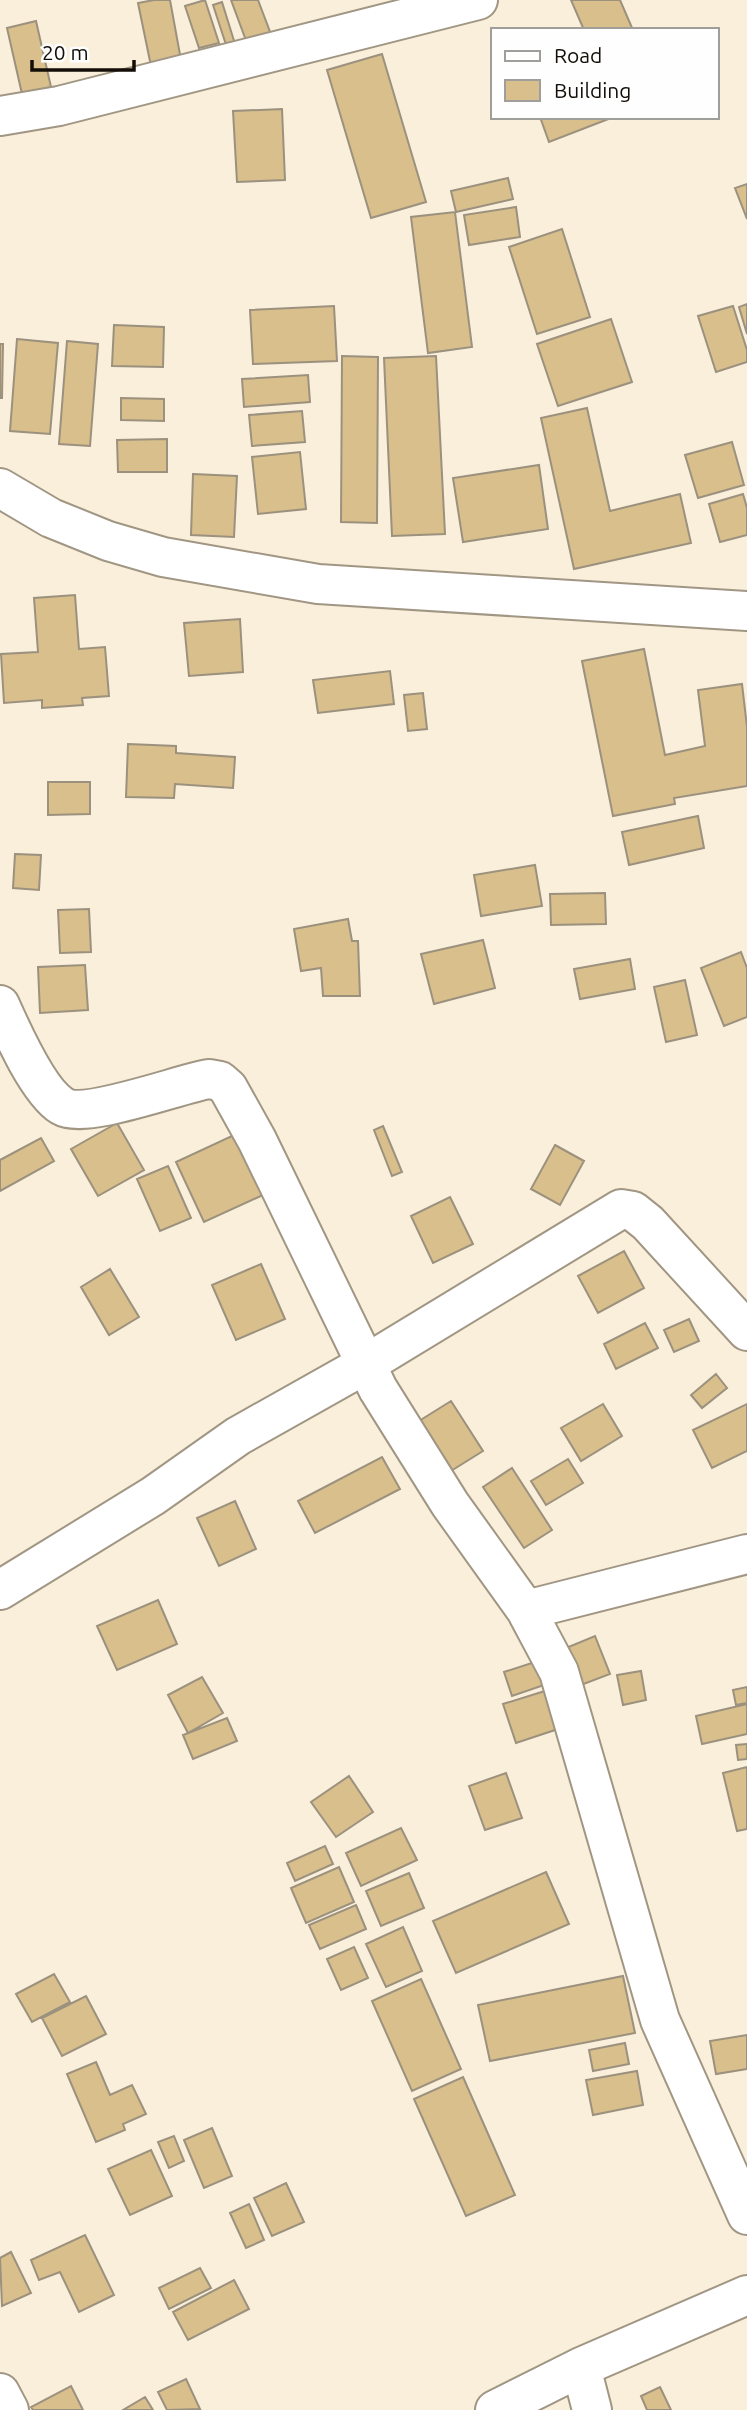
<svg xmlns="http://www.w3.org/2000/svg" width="747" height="2410" viewBox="0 0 747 2410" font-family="Ubuntu,sans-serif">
  <rect width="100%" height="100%" fill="#faefda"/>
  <path fill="#d8bf8b" stroke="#9b917e" stroke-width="2" d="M 154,0 L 170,0 L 181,60 L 151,66 L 138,3 Z
    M 205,0 L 219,43 L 199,48 L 185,6 Z
    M 231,0 L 258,0 L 275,45 L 251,54 Z
    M 571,0 L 620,0 L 633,30 L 584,30 Z
    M 222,2 L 239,57 L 231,60 L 213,5 Z
    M 36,21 L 51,87 L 22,94 L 7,28 Z
    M 382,54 L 426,202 L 371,218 L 327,70 Z
    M 282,109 L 285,180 L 237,182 L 233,111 Z
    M 540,117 L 611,117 L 611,118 L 549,142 Z
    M 508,178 L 513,199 L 456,212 L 451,191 Z
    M 747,184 L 747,219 L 735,188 Z
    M 516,207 L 520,237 L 469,245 L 464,215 Z
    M 455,212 L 472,347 L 428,353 L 411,217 Z
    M 562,229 L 590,317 L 537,334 L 509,247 Z
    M 747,304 L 747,334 L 739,307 Z
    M 334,306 L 337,361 L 253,364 L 250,310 Z
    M 733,306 L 747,350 L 747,362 L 716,372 L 698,316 Z
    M 611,319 L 632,382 L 558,406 L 537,344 Z
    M 114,325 L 164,327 L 163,367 L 112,366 Z
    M 17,339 L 58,343 L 50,434 L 10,431 Z
    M 67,341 L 98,344 L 90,446 L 59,444 Z
    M 0,344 L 3,344 L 2,398 L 0,398 Z
    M 342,356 L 378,357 L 377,523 L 341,522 Z
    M 436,356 L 445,534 L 392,536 L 384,358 Z
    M 308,375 L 310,402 L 244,407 L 242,379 Z
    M 121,398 L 164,399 L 164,421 L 121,420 Z
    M 587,408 L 610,511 L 680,494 L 691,543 L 574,569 L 541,418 Z
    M 302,411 L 305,442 L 252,446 L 249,415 Z
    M 167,439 L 167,472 L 118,472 L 117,440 Z
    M 732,442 L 744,485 L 698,498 L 685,455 Z
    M 300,452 L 306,509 L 258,514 L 252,457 Z
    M 539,465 L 548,529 L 463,542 L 453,478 Z
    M 193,474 L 237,476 L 234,537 L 191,535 Z
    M 743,494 L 747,508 L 747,535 L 720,542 L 709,504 Z
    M 75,595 L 79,649 L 105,647 L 109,696 L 82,698 L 83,705 L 42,708 L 42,700 L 4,703 L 1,654 L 38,652 L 34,598 Z
    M 240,619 L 243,672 L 189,676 L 184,623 Z
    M 644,649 L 665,755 L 705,746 L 698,690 L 742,684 L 747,727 L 747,786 L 674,798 L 675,804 L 613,816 L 582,661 Z
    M 390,671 L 394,704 L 318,713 L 313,680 Z
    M 423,693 L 427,729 L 408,731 L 404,695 Z
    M 128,744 L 176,746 L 176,753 L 235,757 L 233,788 L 175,784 L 174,798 L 126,797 Z
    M 48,782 L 90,782 L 90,814 L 48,815 Z
    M 698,816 L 704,848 L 629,865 L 622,832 Z
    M 15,854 L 41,855 L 39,890 L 13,888 Z
    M 535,865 L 542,906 L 481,916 L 474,875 Z
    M 605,893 L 606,924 L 551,925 L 550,894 Z
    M 89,909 L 91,952 L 60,953 L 58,910 Z
    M 348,919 L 352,941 L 358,941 L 360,996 L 323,996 L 321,968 L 301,971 L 294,929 Z
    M 483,940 L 495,988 L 434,1004 L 421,954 Z
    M 741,952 L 747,968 L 747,1017 L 724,1026 L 701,968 Z
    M 630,959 L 635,989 L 580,999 L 574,969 Z
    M 85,965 L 88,1010 L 40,1013 L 38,967 Z
    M 685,980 L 697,1035 L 666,1042 L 654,987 Z
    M 117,1123 L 144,1170 L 98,1196 L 71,1149 Z
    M 383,1126 L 402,1172 L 392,1176 L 374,1130 Z
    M 249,1128 L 276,1189 L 204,1222 L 176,1162 Z
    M 41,1138 L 54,1161 L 0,1191 L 0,1160 Z
    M 555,1145 L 584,1161 L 560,1205 L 531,1189 Z
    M 168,1166 L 191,1218 L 160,1231 L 137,1179 Z
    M 450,1197 L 473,1244 L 433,1263 L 411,1216 Z
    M 624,1251 L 644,1288 L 598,1313 L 578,1276 Z
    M 261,1264 L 285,1319 L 236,1340 L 212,1285 Z
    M 110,1269 L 139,1317 L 109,1335 L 81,1287 Z
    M 689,1319 L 699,1341 L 674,1352 L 664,1330 Z
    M 645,1323 L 658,1348 L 616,1369 L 604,1344 Z
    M 716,1374 L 727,1388 L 702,1408 L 691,1395 Z
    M 451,1401 L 483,1451 L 451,1471 L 419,1421 Z
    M 603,1404 L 622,1436 L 581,1461 L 561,1428 Z
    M 747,1404 L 747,1451 L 712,1468 L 693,1430 Z
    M 382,1457 L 400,1489 L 315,1533 L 298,1501 Z
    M 568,1459 L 583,1483 L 546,1505 L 531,1481 Z
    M 512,1468 L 552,1530 L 524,1548 L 483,1487 Z
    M 235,1501 L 256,1549 L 219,1566 L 197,1518 Z
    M 158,1600 L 177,1644 L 117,1670 L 97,1626 Z
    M 595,1636 L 610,1674 L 581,1685 L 566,1648 Z
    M 541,1660 L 550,1683 L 512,1696 L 504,1672 Z
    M 641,1671 L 646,1700 L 623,1705 L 617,1675 Z
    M 202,1677 L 223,1713 L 188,1733 L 168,1695 Z
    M 747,1687 L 747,1703 L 736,1705 L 733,1690 Z
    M 548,1690 L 561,1728 L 516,1743 L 503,1704 Z
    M 747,1704 L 747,1734 L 702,1744 L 696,1716 Z
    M 227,1718 L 237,1741 L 193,1759 L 183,1735 Z
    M 747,1744 L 747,1759 L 738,1760 L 736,1745 Z
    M 747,1767 L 747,1829 L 737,1831 L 723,1773 Z
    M 506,1773 L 522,1818 L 485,1830 L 469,1786 Z
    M 349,1776 L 373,1812 L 336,1837 L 311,1802 Z
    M 401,1828 L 417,1860 L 361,1886 L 346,1853 Z
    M 325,1846 L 333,1864 L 295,1881 L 287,1863 Z
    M 339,1867 L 354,1902 L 306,1923 L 291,1888 Z
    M 546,1872 L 569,1924 L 456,1973 L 433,1921 Z
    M 409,1873 L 424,1908 L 381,1926 L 366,1891 Z
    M 356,1905 L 366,1929 L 320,1949 L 309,1925 Z
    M 403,1927 L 422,1971 L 386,1987 L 366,1944 Z
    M 354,1947 L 368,1978 L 341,1990 L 327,1959 Z
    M 54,1974 L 70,2002 L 32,2022 L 16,1994 Z
    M 623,1976 L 635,2033 L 490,2061 L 478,2005 Z
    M 421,1979 L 461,2069 L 412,2091 L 372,2001 Z
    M 86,1996 L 106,2034 L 62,2056 L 42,2018 Z
    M 747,2035 L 747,2069 L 716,2074 L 710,2041 Z
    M 625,2043 L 629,2064 L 593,2071 L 589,2050 Z
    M 96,2062 L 110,2095 L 132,2085 L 146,2114 L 123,2124 L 125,2130 L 96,2142 L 67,2074 Z
    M 637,2071 L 643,2105 L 593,2115 L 586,2080 Z
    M 463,2077 L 515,2195 L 466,2216 L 414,2099 Z
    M 212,2128 L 232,2176 L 204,2188 L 184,2140 Z
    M 174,2136 L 184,2161 L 169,2168 L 158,2142 Z
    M 151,2150 L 172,2196 L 130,2215 L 108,2169 Z
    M 286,2183 L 304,2222 L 272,2236 L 254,2198 Z
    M 249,2204 L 264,2240 L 246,2248 L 230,2213 Z
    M 85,2235 L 114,2295 L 79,2312 L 60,2272 L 39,2280 L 31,2260 Z
    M 11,2252 L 31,2293 L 2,2306 L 0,2258 Z
    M 200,2268 L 211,2288 L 169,2309 L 159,2288 Z
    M 234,2280 L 249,2309 L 188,2340 L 173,2312 Z
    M 186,2379 L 200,2409 L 167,2410 L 158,2392 Z
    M 71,2386 L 83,2410 L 33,2410 L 31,2407 Z
    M 660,2387 L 671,2410 L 647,2410 L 641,2396 Z
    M 145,2397 L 153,2410 L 123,2410 Z"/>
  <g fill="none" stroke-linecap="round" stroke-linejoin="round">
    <g stroke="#a09683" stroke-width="42">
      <path id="minor" d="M 0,116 L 59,106 L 478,0
        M 0,488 L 51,518 L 108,541 L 163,557 L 318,584 L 747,611
        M 0,1005 C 12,1032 38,1091 62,1106 C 85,1120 179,1084 209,1079 L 220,1081 L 228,1088 L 257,1140 L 378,1389 L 450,1504 L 526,1610 L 559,1672 L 660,2020 L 747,2215
        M 0,1590 L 153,1496 L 238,1436 L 366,1364 L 621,1209 L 633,1211 L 648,1223 L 747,1331
        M 526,1610 L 747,1554
        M 581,2367 L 592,2410
        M 0,2393 L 9,2410
        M 495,2410 L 581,2367 L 747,2295"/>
    </g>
    <use href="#minor" stroke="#fff" stroke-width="38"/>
  </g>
  <rect x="491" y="28" width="228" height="91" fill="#fefefe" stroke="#a09e9b" stroke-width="2"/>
  <rect x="505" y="51" width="35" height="10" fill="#ffffff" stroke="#a09e9b" stroke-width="2"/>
  <text x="554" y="63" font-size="21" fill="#120e07">Road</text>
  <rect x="505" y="80" width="35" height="21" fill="#d8bf8b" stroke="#a09e9b" stroke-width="2"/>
  <text x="554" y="98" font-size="21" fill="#120e07">Building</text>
  <path d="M32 60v10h102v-10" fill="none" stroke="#120e07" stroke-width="3.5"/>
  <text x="42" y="60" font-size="21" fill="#120e07" stroke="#fefefe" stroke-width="5" paint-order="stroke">20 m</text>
</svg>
